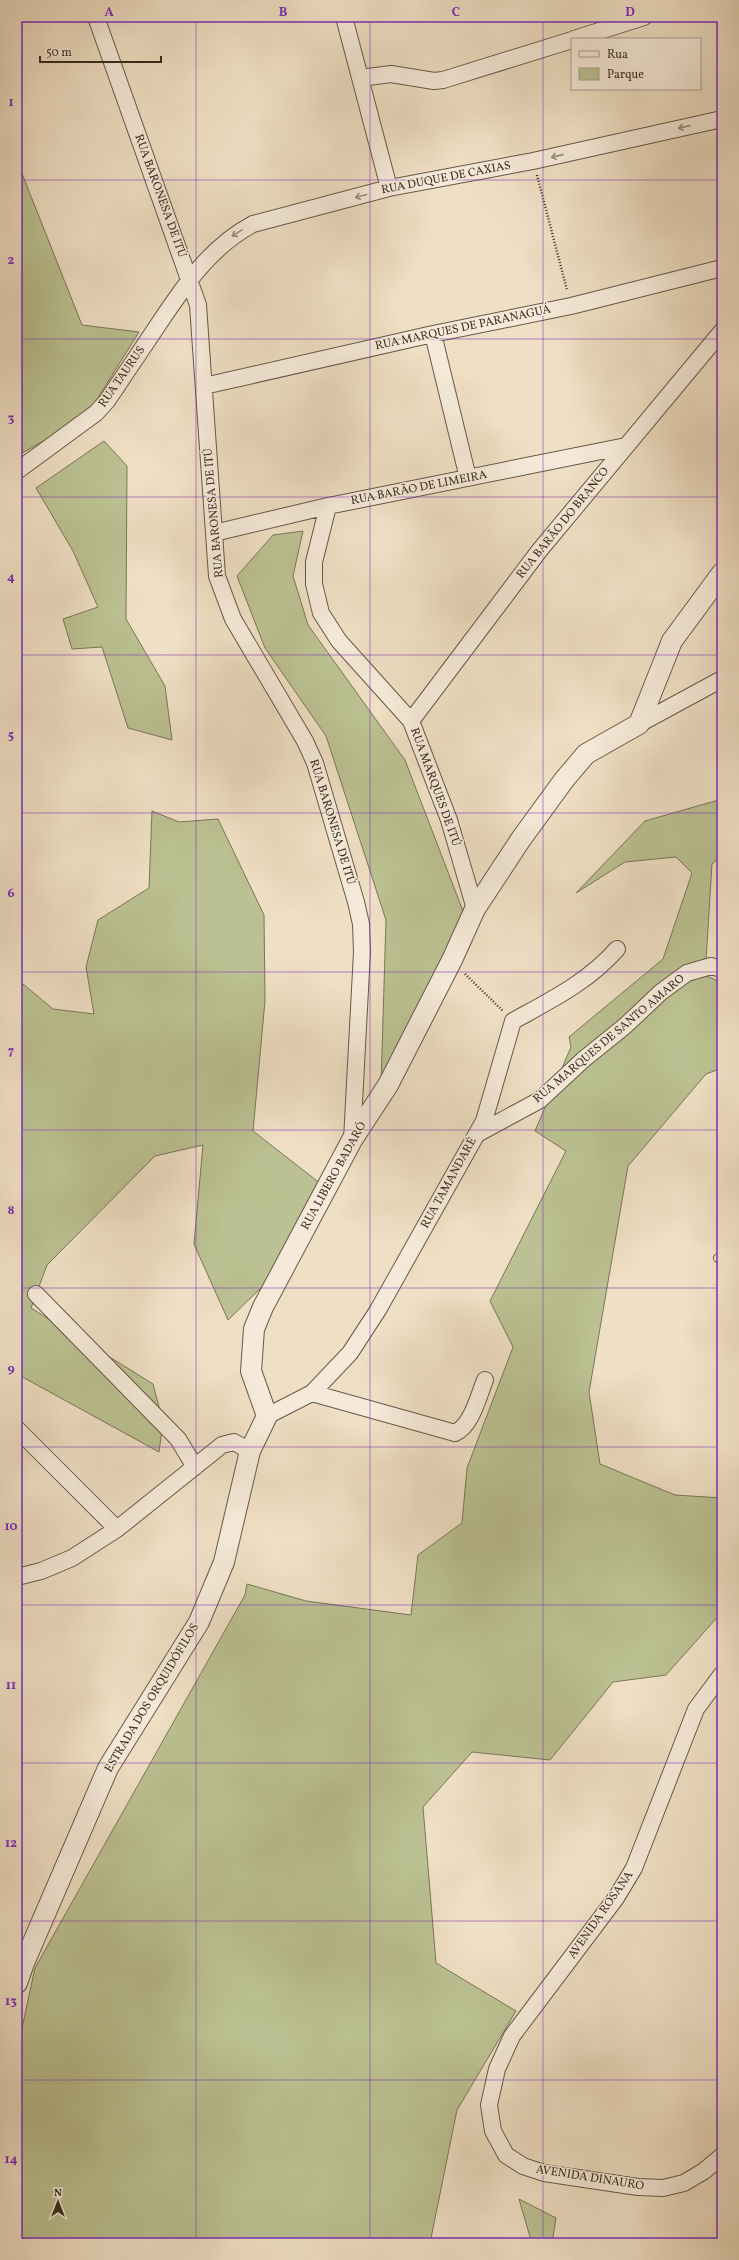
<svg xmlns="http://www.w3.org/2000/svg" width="739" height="2260" viewBox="0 0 739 2260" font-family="Vollkorn,serif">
  <rect width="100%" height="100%" fill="#efdfc4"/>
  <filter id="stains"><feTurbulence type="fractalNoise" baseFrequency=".005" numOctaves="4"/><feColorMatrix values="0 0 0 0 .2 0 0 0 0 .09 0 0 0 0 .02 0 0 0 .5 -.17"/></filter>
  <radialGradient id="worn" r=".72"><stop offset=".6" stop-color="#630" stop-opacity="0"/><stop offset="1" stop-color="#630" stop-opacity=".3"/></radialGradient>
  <path fill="#bbc192" stroke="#7a7658" d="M 17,161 L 82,325 L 139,332 L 86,417 L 17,456 Z
    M 104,441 L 127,466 L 126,619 L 165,686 L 172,740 L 128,728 L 102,647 L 72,649 L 63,619 L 98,607 L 73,551 L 36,488 Z
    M 303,531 L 293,576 L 308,625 L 405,760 L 466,919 L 381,1085 L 386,920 L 326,736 L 265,648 L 237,576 L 273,535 Z
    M 722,799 L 722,856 L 712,864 L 705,975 L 722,983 L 722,1068 L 706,1074 L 628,1166 L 589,1392 L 600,1464 L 675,1495 L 722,1498 L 722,1612 L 666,1675 L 613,1682 L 550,1760 L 472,1752 L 423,1807 L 436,1963 L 516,2011 L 457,2110 L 430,2243 L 17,2243 L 17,2051 L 35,1968 L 245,1595 L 247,1584 L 306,1601 L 411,1615 L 418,1555 L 462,1523 L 467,1468 L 513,1347 L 490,1301 L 566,1151 L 535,1131 L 571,1047 L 569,1037 L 663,959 L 692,873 L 676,857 L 625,862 L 576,893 L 645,821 Z
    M 152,811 L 179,822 L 218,819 L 264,915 L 265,1001 L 253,1131 L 321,1184 L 266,1283 L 228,1320 L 194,1244 L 203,1145 L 155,1156 L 47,1265 L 31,1308 L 153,1384 L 163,1422 L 159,1452 L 17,1374 L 17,979 L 53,1009 L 94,1014 L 86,967 L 98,920 L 149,888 Z
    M 519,2199 L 556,2218 L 552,2243 L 527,2243 L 530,2237 Z"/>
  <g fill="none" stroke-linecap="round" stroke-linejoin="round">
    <g stroke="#665948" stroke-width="10">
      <path id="service" d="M 718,1258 L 722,1260"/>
    </g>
    <g stroke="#665948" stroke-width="18">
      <path id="minor" d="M 96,17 L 198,305 L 217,576 L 233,619 L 305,741 L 315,763 L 356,902 L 361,924 L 362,952 L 352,1140
        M 344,17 L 389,188
        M 574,39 L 644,17
        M 360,78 L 391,74 L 434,81 L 443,80 L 572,40
        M 433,334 L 468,478
        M 204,386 L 433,334 L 571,306 L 722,268
        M 17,471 L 96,413 L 107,401 C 124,376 141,350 158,325 C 184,286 210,247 253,224 L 389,188 L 533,161 L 722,119
        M 328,506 L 314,562 L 314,584 L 321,613 L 339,641 L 411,721 L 449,820 L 475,909
        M 214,533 L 328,506 L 626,446
        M 411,721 L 539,551 L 722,331
        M 639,724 L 722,679
        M 477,1134 L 540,1100 L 584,1059 L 625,1026 L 661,992 L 687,973 L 711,966 L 722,969
        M 36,1294 L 178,1439 L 195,1467
        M 312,1393 L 455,1433 C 472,1425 478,1397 485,1380
        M 267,1416 L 312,1393 L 350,1353 L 378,1310 L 484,1121 L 513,1021 C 551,1000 588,982 617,949
        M 17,1429 L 117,1529
        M 17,1577 L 41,1571 L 72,1558 L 117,1529 L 222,1445 L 234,1442 L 250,1451
        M 722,1674 L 696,1709 L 634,1868 L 616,1898 L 512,2036 L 497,2069 L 489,2105 L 493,2131 L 506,2155 L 523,2166 L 544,2173 L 638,2187 L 663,2188 L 684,2183 L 704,2171 L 722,2156"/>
    </g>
    <g stroke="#665948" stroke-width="22">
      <path id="tertiary" d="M 17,1983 L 24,1963 L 108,1768 L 199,1622 L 224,1562 L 250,1451 L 267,1416 L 251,1371 L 254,1329 L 263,1307 L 352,1140 L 388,1085 L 452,960 L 475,909 L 521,839 L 564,780 L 586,754 L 639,724 L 672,641 L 722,573"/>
    </g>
    <path stroke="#392c1f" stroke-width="2.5" stroke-dasharray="1 2" stroke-linecap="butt" d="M 537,175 L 567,290
      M 465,974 L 503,1011"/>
    <use href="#service" stroke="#f5ead9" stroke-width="8"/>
    <use href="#minor" stroke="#f5ead9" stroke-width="16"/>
    <use href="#tertiary" stroke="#f5ead9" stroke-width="20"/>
  </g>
  <defs><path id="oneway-shaft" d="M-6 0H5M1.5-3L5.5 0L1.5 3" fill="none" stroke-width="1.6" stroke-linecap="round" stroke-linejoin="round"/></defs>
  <g stroke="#978b7c">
    <use href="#oneway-shaft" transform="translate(684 127) rotate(167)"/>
    <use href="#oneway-shaft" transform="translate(557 156) rotate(167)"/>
    <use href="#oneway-shaft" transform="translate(361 196) rotate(165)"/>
    <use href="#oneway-shaft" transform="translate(237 233) rotate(148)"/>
  </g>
  <path fill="none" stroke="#7b2cbf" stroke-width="1" stroke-opacity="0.55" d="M 196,17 L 196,2243M 370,17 L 370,2243M 543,17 L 543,2243M 17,180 L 722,180M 17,339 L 722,339M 17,497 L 722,497M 17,655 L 722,655M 17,813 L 722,813M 17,972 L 722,972M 17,1130 L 722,1130M 17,1288 L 722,1288M 17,1447 L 722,1447M 17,1605 L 722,1605M 17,1763 L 722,1763M 17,1921 L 722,1921M 17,2080 L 722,2080"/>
  <g text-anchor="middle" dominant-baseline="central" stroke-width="3" stroke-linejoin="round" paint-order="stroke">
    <g font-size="12" fill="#392c1f" stroke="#f5ead9">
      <text transform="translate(446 178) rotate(-11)">RUA DUQUE DE CAXIAS</text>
      <text transform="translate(160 196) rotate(70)">RUA BARONESA DE ITÚ</text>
      <text transform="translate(463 328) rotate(-12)">RUA MARQUES DE PARANAGUÁ</text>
      <text transform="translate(122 377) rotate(-55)">RUA TAURUS</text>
      <text transform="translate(419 488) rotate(-11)">RUA BARÃO DE LIMEIRA</text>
      <text transform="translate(214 513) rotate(-95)">RUA BARONESA DE ITÚ</text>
      <text transform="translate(563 523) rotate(-51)">RUA BARÃO DO BRANCO</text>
      <text transform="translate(435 787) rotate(70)">RUA MARQUES DE ITÚ</text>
      <text transform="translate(332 822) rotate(73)">RUA BARONESA DE ITÚ</text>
      <text transform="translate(609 1039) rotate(-40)">RUA MARQUES DE SANTO AMARO</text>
      <text transform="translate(334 1176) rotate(-61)">RUA LIBERO BADARÓ</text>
      <text transform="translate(449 1183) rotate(-61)">RUA TAMANDARÉ</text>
      <text transform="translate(152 1698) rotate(-59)">ESTRADA DOS ORQUIDÓFILOS</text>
      <text transform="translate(601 1915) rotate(-55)">AVENIDA ROSANA</text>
      <text transform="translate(590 2178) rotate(9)">AVENIDA DINAURO</text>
    </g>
  </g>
  <rect width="739" height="2260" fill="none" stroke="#efdfc4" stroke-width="44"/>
  <rect x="571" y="38" width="130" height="52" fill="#f5ead9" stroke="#aa9e8f"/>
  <rect x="579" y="51" width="20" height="6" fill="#f5ead9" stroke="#aa9e8f"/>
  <text x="607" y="58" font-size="12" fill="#392c1f">Rua</text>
  <rect x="579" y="68" width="20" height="12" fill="#bbc192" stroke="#aa9e8f"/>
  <text x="607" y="78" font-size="12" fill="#392c1f">Parque</text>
  <g transform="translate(58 2202)" stroke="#f5ead9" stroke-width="3" paint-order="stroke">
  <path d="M0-3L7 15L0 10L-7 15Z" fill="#392c1f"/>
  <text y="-6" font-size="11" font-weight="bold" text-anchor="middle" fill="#392c1f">N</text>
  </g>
  <path d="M40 56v6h121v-6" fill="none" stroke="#392c1f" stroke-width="2"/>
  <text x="46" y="56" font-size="12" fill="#392c1f" stroke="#f5ead9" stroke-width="3" paint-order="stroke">50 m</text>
  <rect x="22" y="22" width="695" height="2216" fill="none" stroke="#7b2cbf" stroke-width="1.5"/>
  <g font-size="13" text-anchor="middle" font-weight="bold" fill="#7b2cbf">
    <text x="109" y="16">A</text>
    <text x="283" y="16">B</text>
    <text x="456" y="16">C</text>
    <text x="630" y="16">D</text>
    <text x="11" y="106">1</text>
    <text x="11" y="264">2</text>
    <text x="11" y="422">3</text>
    <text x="11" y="581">4</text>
    <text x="11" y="739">5</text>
    <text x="11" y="897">6</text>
    <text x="11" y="1055">7</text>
    <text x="11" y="1214">8</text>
    <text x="11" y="1372">9</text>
    <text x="11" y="1530">10</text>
    <text x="11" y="1689">11</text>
    <text x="11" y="1847">12</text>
    <text x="11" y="2005">13</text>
    <text x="11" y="2163">14</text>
  </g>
  <rect width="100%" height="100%" filter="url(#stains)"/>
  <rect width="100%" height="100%" fill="url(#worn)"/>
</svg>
